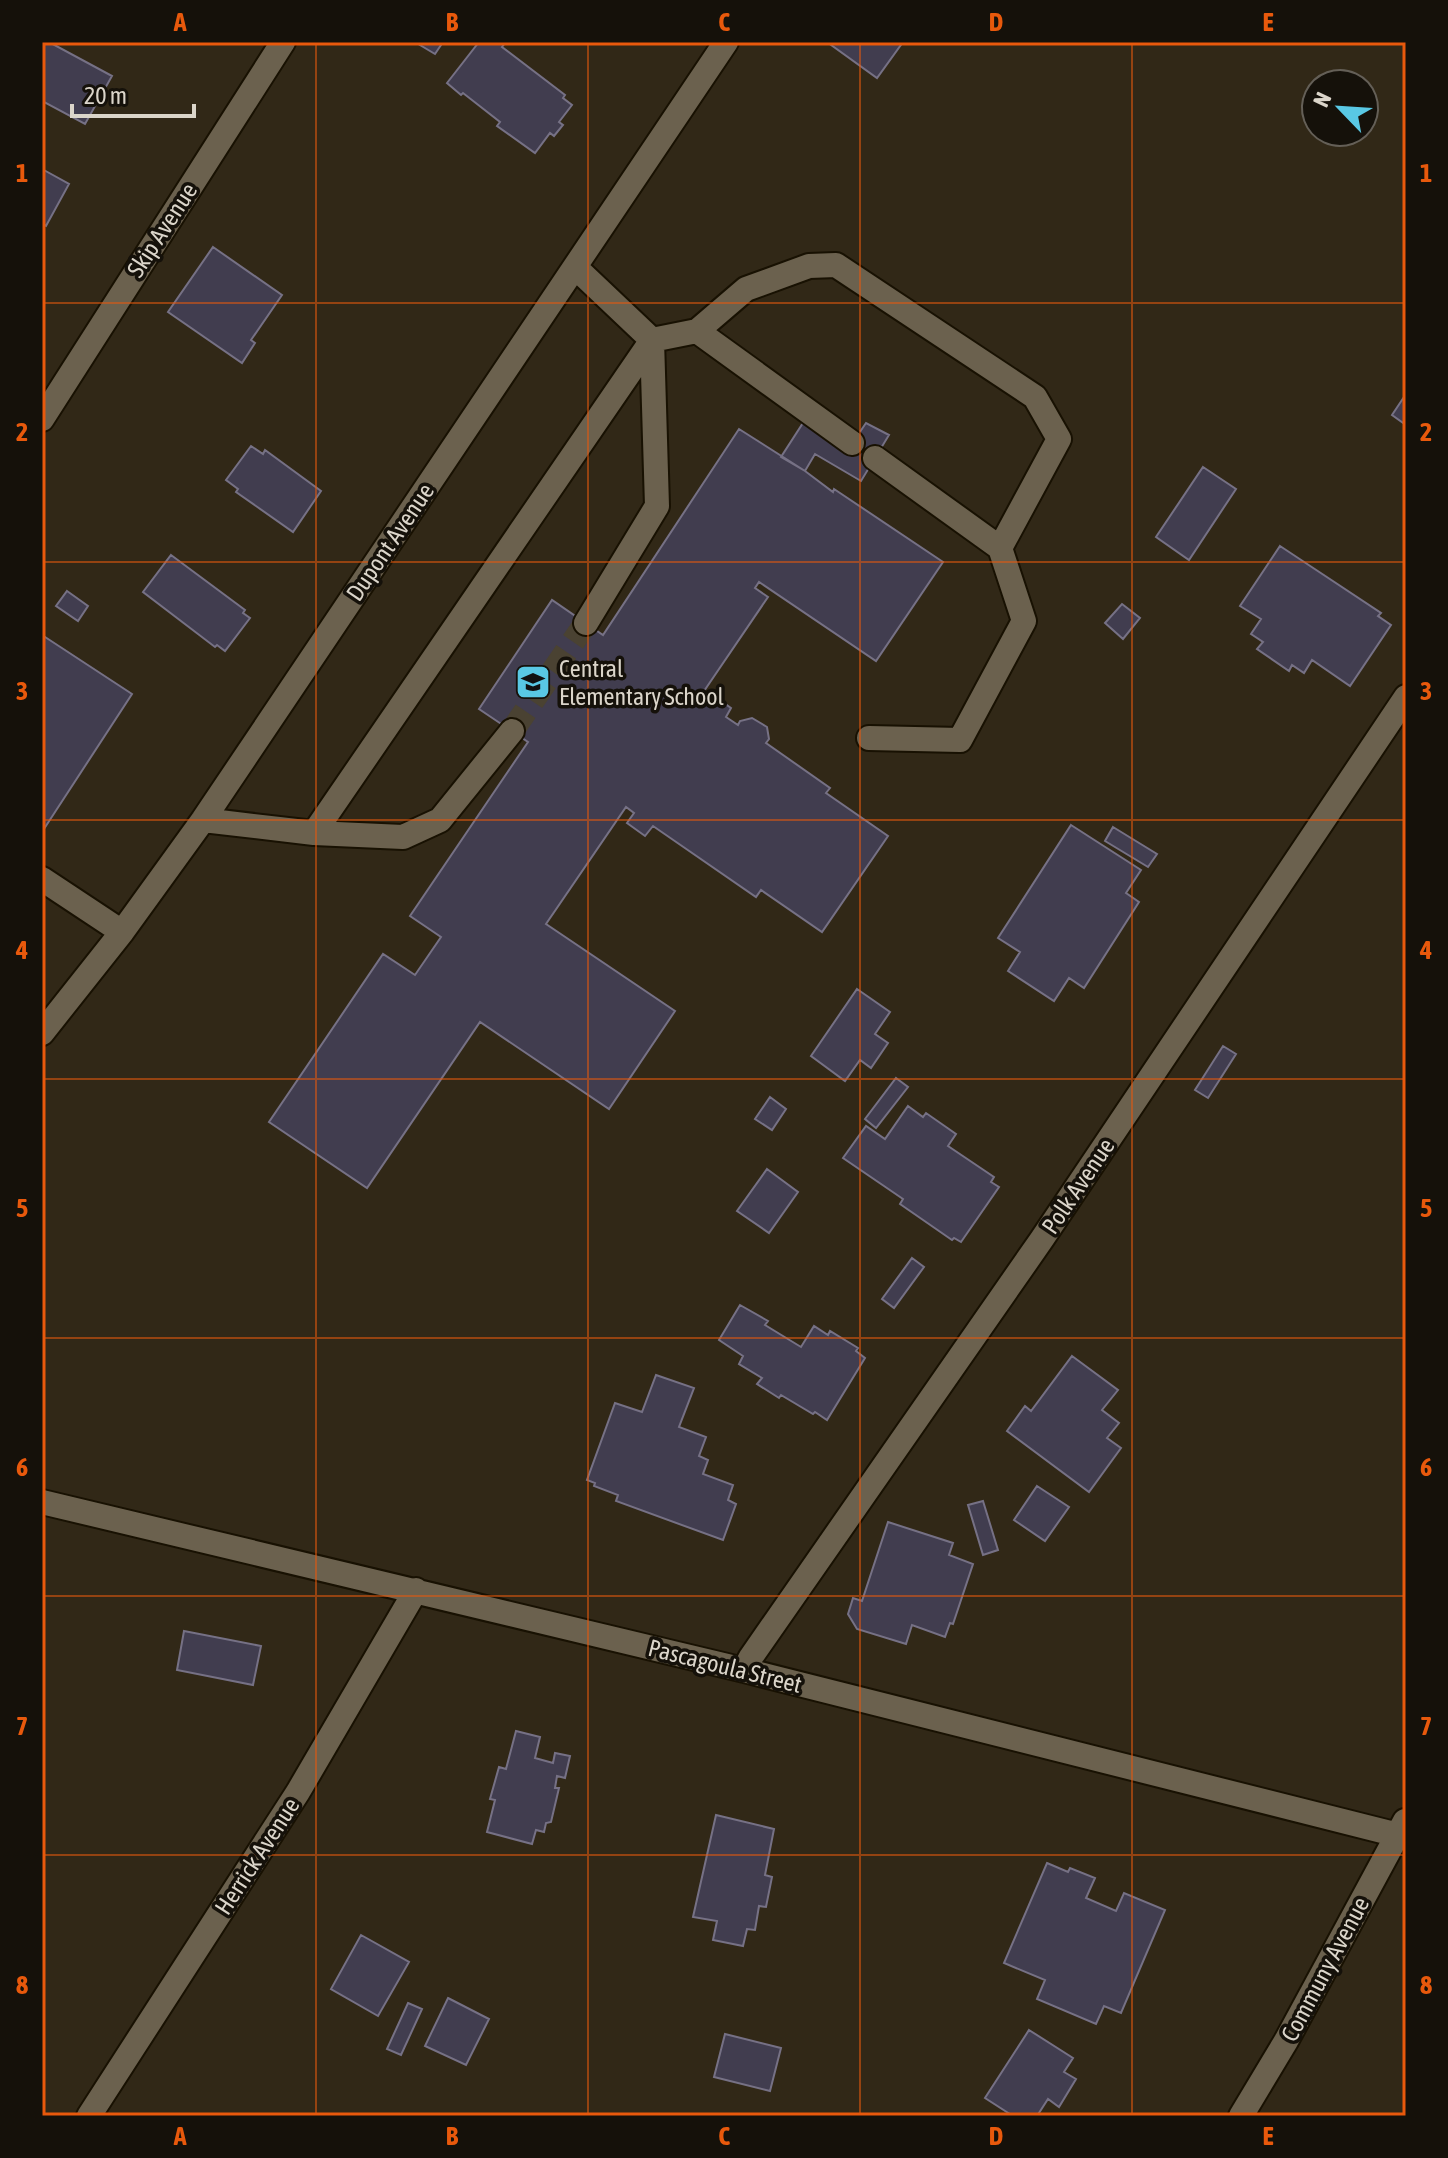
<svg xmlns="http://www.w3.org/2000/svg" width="1448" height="2158" viewBox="0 0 1448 2158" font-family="'Asap Condensed',sans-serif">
  <rect width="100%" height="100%" fill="#312817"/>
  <path fill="#413d4f" stroke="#767185" stroke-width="2" d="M 42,42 L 49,42 L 112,76 L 85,124 L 42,101 Z
    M 415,42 L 443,42 L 435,54 Z
    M 479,42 L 504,42 L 505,43 L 502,47 L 565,95 L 563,98 L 572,105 L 559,122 L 563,125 L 554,136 L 550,133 L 535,153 L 497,126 L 500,122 L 463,93 L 461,95 L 447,83 Z
    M 827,42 L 903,42 L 877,78 Z
    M 42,169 L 69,184 L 46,226 L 42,224 Z
    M 213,247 L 282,295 L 251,340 L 255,343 L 242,363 L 168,312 Z
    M 1406,394 L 1406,425 L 1392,415 Z
    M 803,423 L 847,451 L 866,423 L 889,435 L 861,481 L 815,454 L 805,471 L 781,457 Z
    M 739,429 L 805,471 L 833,492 L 834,489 L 943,562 L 876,661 L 759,582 L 755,588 L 768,597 L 700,697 L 709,704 L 714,696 L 731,708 L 726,717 L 738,725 L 740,721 L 752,718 L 767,727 L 769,739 L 766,743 L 830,788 L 826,793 L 888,836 L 822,932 L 761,890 L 756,897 L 653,826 L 645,836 L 627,823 L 634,813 L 626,807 L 546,924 L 675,1011 L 609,1109 L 480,1022 L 367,1188 L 269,1122 L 383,954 L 415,975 L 441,937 L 410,916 L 528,742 L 479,709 L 552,600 L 603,635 Z
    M 251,446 L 263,454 L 265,450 L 321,491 L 293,532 L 236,492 L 238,489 L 226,480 Z
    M 1203,467 L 1236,489 L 1189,560 L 1156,537 Z
    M 1280,546 L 1381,613 L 1378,616 L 1391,625 L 1350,686 L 1312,660 L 1304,673 L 1292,665 L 1289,671 L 1257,649 L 1263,642 L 1251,634 L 1261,619 L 1240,606 Z
    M 171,555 L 245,610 L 243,613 L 250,618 L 225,651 L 217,645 L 215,647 L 143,592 Z
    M 67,591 L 88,606 L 78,621 L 56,606 Z
    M 1122,604 L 1140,618 L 1123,639 L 1105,623 Z
    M 42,635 L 132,694 L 42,832 Z
    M 1071,825 L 1141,870 L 1126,893 L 1139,902 L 1084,988 L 1069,978 L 1054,1001 L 1008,971 L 1020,952 L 998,938 Z
    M 1113,827 L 1157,854 L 1148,867 L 1105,841 Z
    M 857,989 L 890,1012 L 875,1034 L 888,1043 L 871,1068 L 860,1060 L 845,1081 L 811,1056 Z
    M 1223,1046 L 1236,1054 L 1208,1098 L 1195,1090 Z
    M 896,1078 L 908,1087 L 876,1128 L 865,1119 Z
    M 770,1097 L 786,1109 L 772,1130 L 755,1119 Z
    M 908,1106 L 923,1117 L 926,1113 L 956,1134 L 948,1146 L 994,1177 L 991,1182 L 999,1187 L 961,1242 L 954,1238 L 952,1240 L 900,1204 L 903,1199 L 843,1158 L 866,1126 L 885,1139 Z
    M 767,1169 L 798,1192 L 769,1233 L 737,1211 Z
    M 912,1258 L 924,1267 L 894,1308 L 882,1299 Z
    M 740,1305 L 768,1321 L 765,1325 L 801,1347 L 814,1326 L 828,1335 L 830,1331 L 858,1348 L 856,1351 L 865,1358 L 827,1420 L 815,1412 L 813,1414 L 781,1395 L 779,1398 L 757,1384 L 762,1378 L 739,1364 L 743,1356 L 719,1340 Z
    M 1072,1356 L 1118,1390 L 1102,1410 L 1119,1423 L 1107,1438 L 1121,1448 L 1089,1492 L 1007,1431 L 1025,1406 L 1031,1411 Z
    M 656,1375 L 694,1388 L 679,1427 L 706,1437 L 699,1456 L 708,1460 L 703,1474 L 733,1485 L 728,1500 L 736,1504 L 723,1540 L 616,1501 L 618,1495 L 594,1486 L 595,1483 L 587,1480 L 615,1403 L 642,1412 Z
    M 1037,1486 L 1069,1507 L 1045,1541 L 1014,1520 Z
    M 983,1501 L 998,1550 L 983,1555 L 968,1505 Z
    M 888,1522 L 953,1543 L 949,1555 L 973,1564 L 953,1624 L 950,1623 L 945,1637 L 912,1625 L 906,1644 L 857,1629 L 848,1614 L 853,1598 L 862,1601 Z
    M 184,1631 L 261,1646 L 253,1685 L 177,1670 Z
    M 516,1731 L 540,1737 L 535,1758 L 553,1763 L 555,1753 L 570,1756 L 565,1778 L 557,1776 L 555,1788 L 559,1788 L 551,1822 L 546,1823 L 544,1832 L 536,1830 L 532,1844 L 487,1832 L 495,1800 L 490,1799 L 499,1767 L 506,1769 Z
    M 716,1815 L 774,1829 L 765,1875 L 772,1877 L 766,1907 L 759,1906 L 755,1930 L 747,1929 L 743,1946 L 713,1940 L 717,1921 L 693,1917 Z
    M 1047,1863 L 1068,1872 L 1070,1868 L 1095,1878 L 1086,1898 L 1116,1911 L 1124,1893 L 1165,1910 L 1121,2013 L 1104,2006 L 1096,2024 L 1037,1999 L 1045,1980 L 1004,1963 Z
    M 361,1935 L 409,1962 L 378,2016 L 331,1989 Z
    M 448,1998 L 489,2019 L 466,2065 L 425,2046 Z
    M 408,2003 L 422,2009 L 401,2055 L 387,2049 Z
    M 1029,2030 L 1073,2058 L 1064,2072 L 1076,2079 L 1059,2107 L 1048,2099 L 1037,2116 L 1013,2116 L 985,2098 Z
    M 725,2034 L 781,2048 L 770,2091 L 714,2077 Z"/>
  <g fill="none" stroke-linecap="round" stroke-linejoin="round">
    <path stroke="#4a4232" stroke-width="24" stroke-dasharray="24 12" stroke-linecap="butt" d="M 512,731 L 586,623"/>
    <g stroke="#181102" stroke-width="28">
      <path id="minor" d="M 575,267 L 652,340 L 657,506 L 586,623
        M 697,331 L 852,443
        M 42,419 L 283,42
        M 869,738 L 960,740 L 1024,621 L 1000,548
        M 203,820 L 314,833 L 403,837 L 440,820 L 512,731
        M 314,833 L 652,340 L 697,331 L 746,289 L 809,266 L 836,265 L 1035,397 L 1059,439 L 1000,548 L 875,458
        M 42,879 L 122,932
        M 42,1033 L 122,932 L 203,820 L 726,42
        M 42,1502 L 744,1670 L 1406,1837
        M 744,1670 L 751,1657 L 1042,1239 L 1406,697
        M 89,2116 L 298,1792 L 416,1590
        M 1241,2116 L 1286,2041 L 1405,1821"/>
    </g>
    <use href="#minor" stroke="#6b614e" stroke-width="24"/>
  </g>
  <path fill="none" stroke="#e8590c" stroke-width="2" stroke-opacity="0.55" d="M 316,42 L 316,2116M 588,42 L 588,2116M 860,42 L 860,2116M 1132,42 L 1132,2116M 42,303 L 1406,303M 42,562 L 1406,562M 42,820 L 1406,820M 42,1079 L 1406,1079M 42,1338 L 1406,1338M 42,1596 L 1406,1596M 42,1855 L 1406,1855"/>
  <defs>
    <g id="school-square" transform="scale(1.8)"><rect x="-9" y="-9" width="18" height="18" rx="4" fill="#59c8e4" stroke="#15110a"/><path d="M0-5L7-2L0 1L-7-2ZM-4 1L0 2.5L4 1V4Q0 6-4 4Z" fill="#111"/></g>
  </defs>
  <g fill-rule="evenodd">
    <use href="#school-square" x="533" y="682"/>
  </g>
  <g text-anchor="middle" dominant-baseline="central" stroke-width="7" stroke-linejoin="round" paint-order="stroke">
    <g font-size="24" fill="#dbd5ca" stroke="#15110a">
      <text transform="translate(162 230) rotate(-57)">Skip Avenue</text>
      <text transform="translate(390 542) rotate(-56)">Dupont Avenue</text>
      <text transform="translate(1078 1186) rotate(-56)">Polk Avenue</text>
      <text transform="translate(725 1666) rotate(14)">Pascagoula Street</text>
      <text transform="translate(257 1856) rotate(-57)">Herrick Avenue</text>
      <text transform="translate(1325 1969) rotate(-62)">Communy Avenue</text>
    </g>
    <g font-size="24" fill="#dbd5ca" stroke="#15110a" text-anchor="start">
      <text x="559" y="668">Central<tspan x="559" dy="28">Elementary School</tspan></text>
    </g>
  </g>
  <rect width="1448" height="2158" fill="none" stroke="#15110a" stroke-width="88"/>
  <g transform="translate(1340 108) rotate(295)"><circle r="38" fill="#15110a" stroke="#645f57" stroke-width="2"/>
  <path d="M0-6L14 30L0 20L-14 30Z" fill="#59c8e4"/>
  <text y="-12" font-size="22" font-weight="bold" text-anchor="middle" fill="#dbd5ca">N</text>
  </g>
  <path d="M72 104v12h122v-12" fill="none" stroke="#dbd5ca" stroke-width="4"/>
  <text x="84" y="104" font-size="24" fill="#dbd5ca" stroke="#15110a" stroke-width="6" paint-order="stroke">20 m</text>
  <rect x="44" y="44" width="1360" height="2070" fill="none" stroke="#e8590c" stroke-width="3"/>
  <g font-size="26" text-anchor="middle" font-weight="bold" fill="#e8590c">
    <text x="180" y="31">A</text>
    <text x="452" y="31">B</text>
    <text x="724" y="31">C</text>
    <text x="996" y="31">D</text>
    <text x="1268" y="31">E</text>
    <text x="22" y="182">1</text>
    <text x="1426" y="182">1</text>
    <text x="22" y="441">2</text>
    <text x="1426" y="441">2</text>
    <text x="22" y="700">3</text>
    <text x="1426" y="700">3</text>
    <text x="22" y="959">4</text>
    <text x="1426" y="959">4</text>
    <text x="22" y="1217">5</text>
    <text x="1426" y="1217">5</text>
    <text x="22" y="1476">6</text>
    <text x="1426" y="1476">6</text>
    <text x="22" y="1735">7</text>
    <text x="1426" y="1735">7</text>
    <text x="22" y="1994">8</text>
    <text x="1426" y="1994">8</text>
    <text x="180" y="2145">A</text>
    <text x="452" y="2145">B</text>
    <text x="724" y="2145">C</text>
    <text x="996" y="2145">D</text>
    <text x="1268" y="2145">E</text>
  </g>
</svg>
